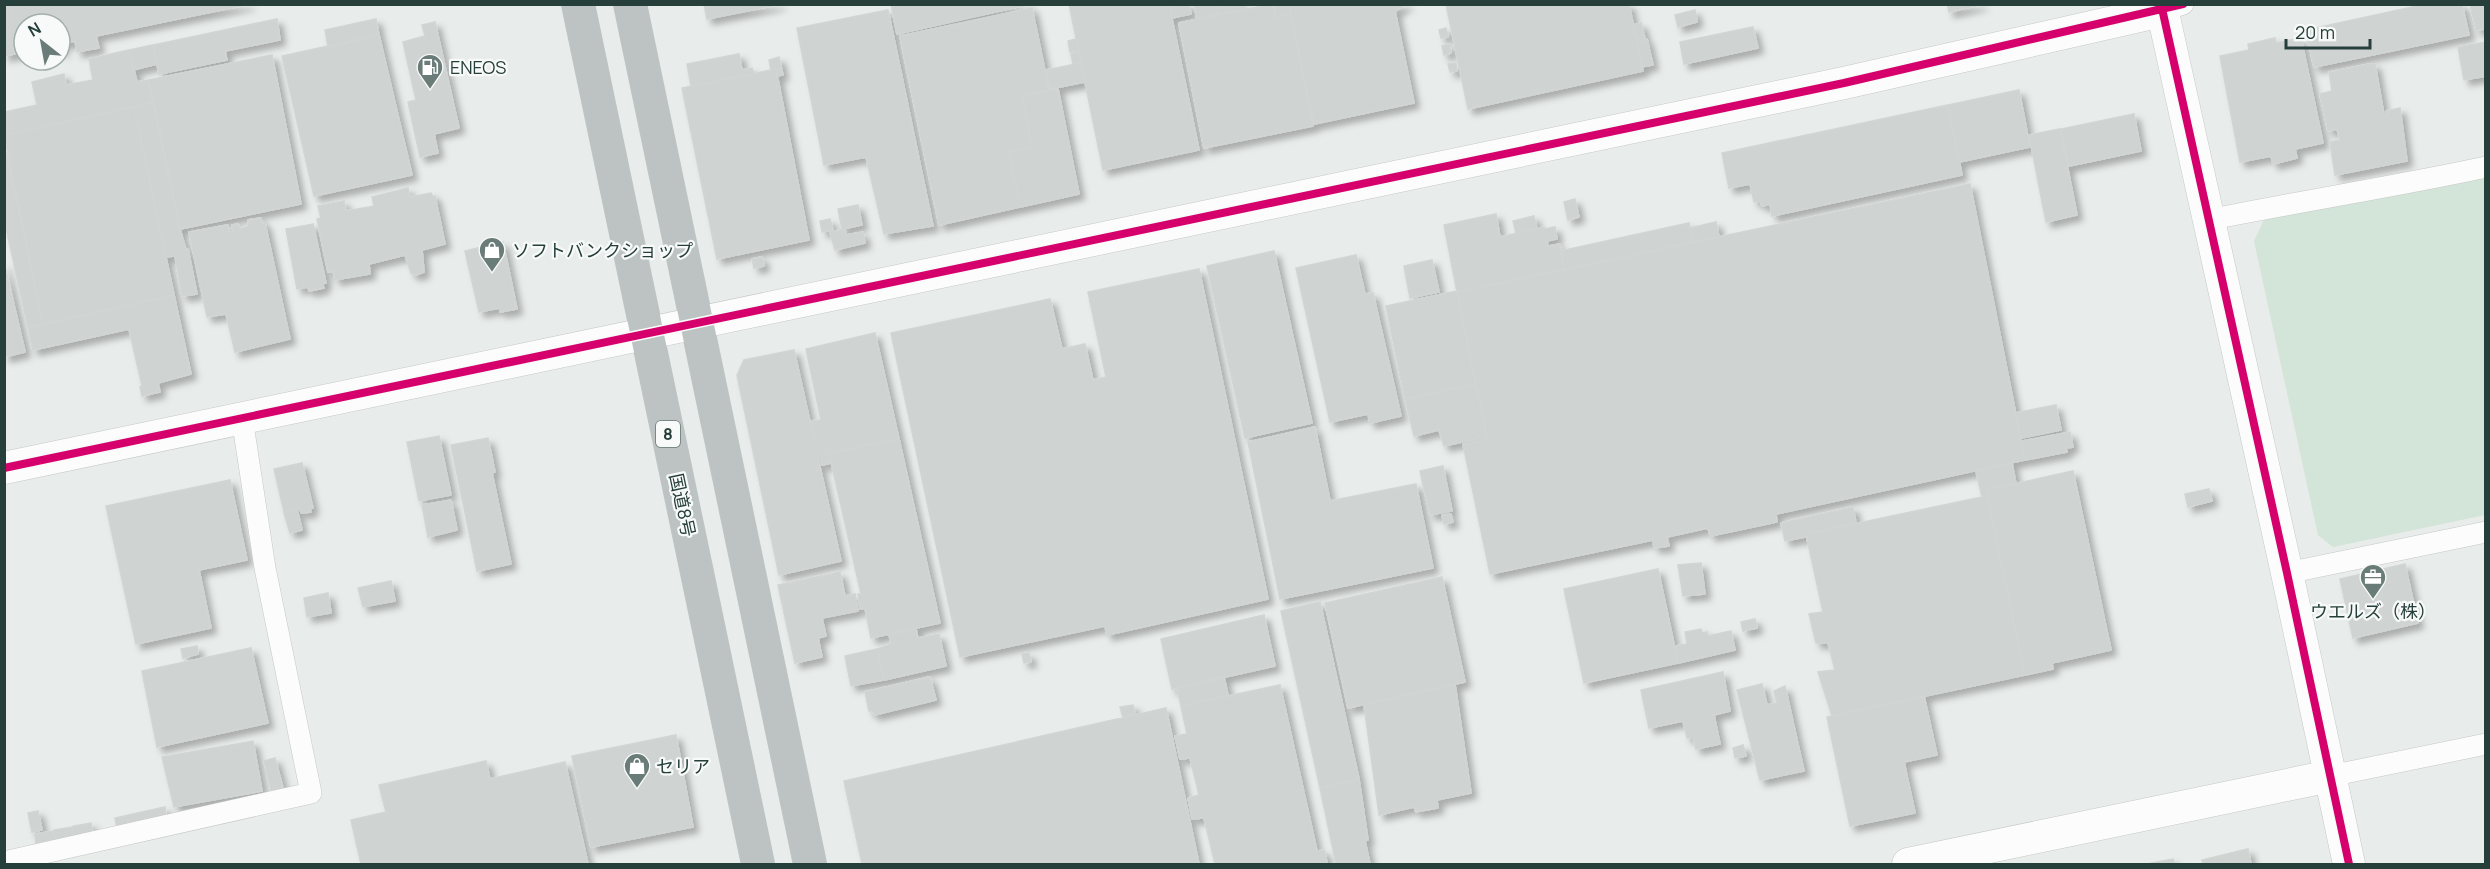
<svg xmlns="http://www.w3.org/2000/svg" width="2490" height="869" viewBox="0 0 2490 869" font-family="Manrope,'Noto Sans JP',sans-serif">
  <defs>
    <filter id="shadow"><feDropShadow dx="5.5" dy="5.5" stdDeviation="3" flood-color="#0004"/></filter>
  </defs>
  <rect width="100%" height="100%" fill="#e8ecea"/>
  <path fill="#d3e4d8" d="M 2485,174 L 2485,515 L 2333,547 L 2318,535 L 2254,241 L 2264,220 Z"/>
  <path fill="#cfd4d2" stroke="#d1d5d3" stroke-width="1.5" filter="url(#shadow)" d="M 4,4 L 250,4 L 96,36 L 99,48 L 77,52 L 75,41 L 62,44 L 63,51 L 60,51 L 60,24 L 24,24 L 24,52 L 4,56 Z
    M 704,4 L 781,4 L 707,19 Z
    M 891,4 L 1031,4 L 897,34 Z
    M 1069,4 L 1169,4 L 1199,150 L 1103,170 Z
    M 1169,4 L 1189,4 L 1191,14 L 1172,18 Z
    M 1194,4 L 1216,4 L 1218,14 L 1197,19 Z
    M 1216,4 L 1245,4 L 1246,9 L 1218,14 Z
    M 1272,4 L 1275,18 L 1291,14 L 1313,126 L 1204,148 L 1179,23 Z
    M 1274,4 L 1289,4 L 1291,14 L 1276,18 Z
    M 1289,4 L 1407,4 L 1395,11 L 1414,103 L 1314,124 Z
    M 1446,4 L 1629,4 L 1643,71 L 1468,109 Z
    M 1947,4 L 1983,4 L 1949,12 Z
    M 2426,4 L 2462,4 L 2469,35 L 2314,67 L 2306,30 Z
    M 2470,4 L 2486,4 L 2486,29 L 2476,30 Z
    M 1032,8 L 1049,90 L 1022,96 L 1032,147 L 1009,152 L 1020,207 L 939,225 L 900,36 Z
    M 888,10 L 933,226 L 884,234 L 866,157 L 824,165 L 797,28 Z
    M 1695,10 L 1697,22 L 1678,27 L 1675,15 Z
    M 277,19 L 280,40 L 225,51 L 227,60 L 159,74 L 153,45 Z
    M 376,19 L 379,35 L 328,47 L 325,30 Z
    M 435,22 L 459,128 L 434,134 L 438,153 L 420,157 L 408,102 L 416,100 L 403,42 L 425,36 L 422,25 Z
    M 1641,23 L 1645,38 L 1637,40 L 1633,25 Z
    M 1753,27 L 1758,48 L 1684,64 L 1680,42 Z
    M 1446,28 L 1448,37 L 1441,38 L 1439,30 Z
    M 379,35 L 412,175 L 314,196 L 282,56 Z
    M 2275,38 L 2276,43 L 2301,38 L 2323,143 L 2295,149 L 2297,158 L 2273,164 L 2271,156 L 2240,162 L 2220,56 L 2249,50 L 2248,44 Z
    M 1076,39 L 1079,50 L 1070,52 L 1068,41 Z
    M 1647,39 L 1653,65 L 1642,67 L 1637,42 Z
    M 2486,42 L 2486,76 L 2464,80 L 2458,47 Z
    M 1450,44 L 1451,53 L 1444,55 L 1442,46 Z
    M 153,45 L 157,64 L 133,70 L 129,50 Z
    M 129,50 L 137,82 L 148,80 L 154,102 L 4,135 L 4,112 L 37,105 L 32,82 L 64,74 L 66,85 L 93,80 L 89,59 Z
    M 1079,52 L 1081,62 L 1073,64 L 1071,54 Z
    M 739,54 L 742,70 L 752,68 L 754,74 L 691,86 L 687,64 Z
    M 272,55 L 301,204 L 180,229 L 148,80 Z
    M 779,57 L 783,75 L 777,76 L 776,69 L 771,70 L 769,60 Z
    M 1081,63 L 1085,82 L 1050,89 L 1046,70 Z
    M 1456,63 L 1457,71 L 1450,72 L 1448,64 Z
    M 2370,64 L 2375,64 L 2384,115 L 2387,115 L 2386,111 L 2400,108 L 2407,161 L 2335,175 L 2330,142 L 2340,140 L 2337,129 L 2328,131 L 2320,94 L 2332,91 L 2329,72 Z
    M 776,69 L 809,240 L 717,259 L 682,88 Z
    M 1058,89 L 1079,194 L 1020,207 L 1009,152 L 1032,147 L 1022,96 Z
    M 2019,90 L 2030,147 L 1959,162 L 1948,105 Z
    M 154,102 L 180,229 L 186,250 L 188,249 L 197,294 L 182,296 L 175,256 L 166,257 L 134,107 Z
    M 1948,105 L 1962,175 L 1772,216 L 1770,204 L 1762,206 L 1760,201 L 1754,202 L 1750,184 L 1729,188 L 1722,153 Z
    M 134,107 L 174,295 L 43,324 L 4,135 Z
    M 2134,114 L 2141,151 L 2069,166 L 2061,129 Z
    M 2060,129 L 2077,215 L 2046,222 L 2029,135 Z
    M 4,153 L 6,153 L 43,324 L 28,328 L 4,219 Z
    M 1970,184 L 2025,460 L 1776,514 L 1777,522 L 1710,536 L 1708,528 L 1667,537 L 1669,546 L 1654,548 L 1653,540 L 1490,574 L 1463,444 L 1487,439 L 1457,292 Z
    M 408,188 L 410,197 L 431,193 L 433,197 L 435,196 L 445,244 L 422,250 L 424,272 L 416,275 L 411,273 L 405,255 L 369,264 L 370,274 L 335,280 L 333,271 L 328,272 L 317,219 L 321,218 L 318,206 L 344,201 L 346,211 L 369,207 L 374,206 L 372,197 Z
    M 1575,199 L 1579,217 L 1568,220 L 1564,202 Z
    M 858,205 L 862,225 L 842,229 L 838,209 Z
    M 1496,214 L 1500,237 L 1544,227 L 1545,229 L 1555,227 L 1557,239 L 1547,241 L 1548,246 L 1560,244 L 1564,270 L 1457,292 L 1444,225 Z
    M 1534,216 L 1537,229 L 1516,233 L 1513,221 Z
    M 261,218 L 262,224 L 265,223 L 290,339 L 235,352 L 226,314 L 207,317 L 189,232 L 228,225 L 229,232 L 233,232 L 232,225 L 238,224 L 240,229 L 249,226 L 248,220 Z
    M 830,219 L 833,230 L 822,232 L 820,221 Z
    M 1716,222 L 1719,237 L 1693,242 L 1690,228 Z
    M 1689,223 L 1693,242 L 1564,270 L 1560,251 Z
    M 313,224 L 326,283 L 322,284 L 324,288 L 309,291 L 308,287 L 297,289 L 286,229 Z
    M 845,229 L 846,235 L 863,232 L 865,243 L 835,250 L 830,232 Z
    M 503,242 L 517,309 L 500,312 L 500,308 L 479,312 L 465,251 Z
    M 1274,251 L 1312,423 L 1245,438 L 1207,266 Z
    M 1356,255 L 1365,294 L 1373,293 L 1401,416 L 1370,423 L 1368,414 L 1330,422 L 1296,268 Z
    M 762,257 L 764,266 L 754,268 L 752,259 Z
    M 1432,260 L 1439,292 L 1410,298 L 1404,266 Z
    M 4,262 L 25,352 L 4,357 Z
    M 1199,269 L 1268,599 L 1107,635 L 1105,626 L 960,657 L 891,333 L 1050,299 L 1062,349 L 1085,344 L 1093,380 L 1106,377 L 1088,292 Z
    M 1457,291 L 1476,384 L 1405,399 L 1386,306 Z
    M 174,295 L 191,374 L 158,383 L 160,392 L 142,396 L 140,387 L 142,386 L 129,329 L 33,350 L 28,328 Z
    M 875,333 L 899,439 L 829,453 L 831,463 L 822,465 L 811,421 L 821,420 L 806,349 Z
    M 794,350 L 841,561 L 779,575 L 737,375 L 744,360 Z
    M 1476,384 L 1487,437 L 1444,446 L 1439,430 L 1414,436 L 1405,399 Z
    M 2056,405 L 2061,430 L 2021,438 L 2015,413 Z
    M 1315,427 L 1330,501 L 1416,484 L 1433,568 L 1280,599 L 1248,442 Z
    M 2070,432 L 2073,447 L 2066,448 L 2067,452 L 2025,460 L 2022,441 Z
    M 439,436 L 451,495 L 419,501 L 407,442 Z
    M 488,438 L 495,472 L 492,473 L 511,564 L 477,571 L 451,445 Z
    M 899,439 L 940,623 L 871,638 L 865,608 L 860,609 L 858,594 L 861,594 L 829,453 Z
    M 302,463 L 313,508 L 310,508 L 311,512 L 301,513 L 300,509 L 284,512 L 274,469 Z
    M 2012,463 L 2016,484 L 1986,490 L 1987,496 L 1982,497 L 1976,471 Z
    M 1443,466 L 1452,511 L 1430,515 L 1420,471 Z
    M 2073,471 L 2111,650 L 2052,663 L 2053,669 L 2025,675 L 1986,490 Z
    M 230,480 L 247,560 L 199,570 L 211,628 L 136,644 L 106,506 Z
    M 2209,489 L 2212,501 L 2188,507 L 2185,494 Z
    M 1987,496 L 2025,675 L 1832,716 L 1818,672 L 1835,670 L 1828,643 L 1816,643 L 1809,614 L 1823,612 L 1806,534 Z
    M 451,500 L 457,530 L 428,537 L 422,505 Z
    M 1853,507 L 1856,523 L 1806,534 L 1806,537 L 1785,541 L 1781,523 Z
    M 297,509 L 302,530 L 290,533 L 284,513 Z
    M 1451,514 L 1453,522 L 1444,524 L 1442,515 Z
    M 1701,563 L 1705,594 L 1683,596 L 1678,565 Z
    M 2405,564 L 2418,623 L 2353,638 L 2340,579 Z
    M 1658,569 L 1678,663 L 1584,683 L 1564,589 Z
    M 840,572 L 845,596 L 855,594 L 858,611 L 822,618 L 826,636 L 818,638 L 822,657 L 795,663 L 778,585 Z
    M 1442,577 L 1465,682 L 1348,708 L 1325,603 Z
    M 391,581 L 395,601 L 363,607 L 358,588 Z
    M 328,593 L 331,613 L 307,617 L 304,598 Z
    M 1320,602 L 1359,779 L 1320,788 L 1281,611 Z
    M 1264,615 L 1275,666 L 1172,689 L 1161,639 Z
    M 1755,619 L 1757,628 L 1743,631 L 1741,622 Z
    M 916,629 L 918,638 L 939,634 L 946,666 L 884,680 L 877,649 L 891,644 L 889,634 Z
    M 1701,629 L 1702,633 L 1707,632 L 1708,636 L 1731,631 L 1735,650 L 1678,663 L 1675,646 L 1687,644 L 1685,632 Z
    M 197,646 L 198,654 L 183,658 L 181,649 Z
    M 251,648 L 268,723 L 157,747 L 142,671 Z
    M 877,649 L 884,680 L 851,686 L 845,656 Z
    M 1029,653 L 1031,662 L 1024,663 L 1022,654 Z
    M 1723,672 L 1730,711 L 1714,715 L 1720,744 L 1696,749 L 1693,737 L 1687,738 L 1683,721 L 1649,728 L 1641,690 Z
    M 930,677 L 936,700 L 874,715 L 873,711 L 869,711 L 865,692 Z
    M 1224,677 L 1228,695 L 1181,706 L 1177,688 Z
    M 1455,684 L 1471,793 L 1437,800 L 1438,808 L 1416,812 L 1414,807 L 1379,815 L 1364,705 Z
    M 1762,684 L 1767,705 L 1777,703 L 1774,691 L 1785,686 L 1804,771 L 1760,780 L 1737,690 Z
    M 1280,685 L 1317,851 L 1324,850 L 1327,862 L 1318,864 L 1215,864 L 1204,818 L 1192,819 L 1188,798 L 1199,795 L 1190,758 L 1180,759 L 1175,736 L 1187,734 L 1181,706 Z
    M 1924,696 L 1937,755 L 1904,762 L 1915,813 L 1850,826 L 1827,717 Z
    M 1133,705 L 1135,714 L 1123,717 L 1120,707 Z
    M 1166,708 L 1199,864 L 862,864 L 844,781 Z
    M 676,735 L 693,827 L 591,847 L 572,756 Z
    M 253,741 L 262,791 L 174,807 L 162,757 Z
    M 1743,745 L 1746,756 L 1735,758 L 1733,748 Z
    M 275,758 L 283,788 L 271,790 L 264,761 Z
    M 486,761 L 490,779 L 565,762 L 588,864 L 361,864 L 351,820 L 386,812 L 379,785 Z
    M 1359,779 L 1368,840 L 1365,841 L 1370,864 L 1336,864 L 1320,788 Z
    M 165,807 L 166,817 L 117,828 L 115,818 Z
    M 38,811 L 42,830 L 32,832 L 28,813 Z
    M 91,823 L 93,833 L 74,836 L 73,826 Z
    M 72,827 L 74,837 L 56,840 L 54,830 Z
    M 53,831 L 55,840 L 36,844 L 35,834 Z
    M 2248,849 L 2251,864 L 2203,864 L 2202,860 Z
    M 2173,859 L 2175,864 L 2147,864 Z"/>
  <g fill="none" stroke-linecap="round" stroke-linejoin="round">
    <g stroke="#c5c9c7" stroke-width="22">
      <path id="street" d="M 2162,11 L 2183,4
        M 2208,220 C 2301,201 2393,187 2486,167
        M 2287,573 L 2486,532
        M 2330,776 L 2486,744
        M 4,862 L 311,793 L 265,568 L 242,418"/>
    </g>
    <g stroke="#c4c9c7" stroke-width="33">
      <path id="secondary" d="M 2161,4 L 2287,573 L 2349,864
        M 4,468 L 1844,83 L 2162,11
        M 1908,864 L 2330,776"/>
    </g>
    <g stroke="#c3cac9" stroke-width="34">
      <path id="highway" d="M 578,4 L 758,864
        M 630,4 L 810,864"/>
    </g>
    <use href="#street" stroke="#fcfcfc" stroke-width="21"/>
    <use href="#secondary" stroke="#fcfcfc" stroke-width="32"/>
    <use href="#highway" stroke="#bcc3c2" stroke-width="33"/>
    <g stroke="#f7faf9" stroke-width="11">
      <path id="cycleway" d="M 2161,4 L 2287,573 L 2349,864
        M 4,468 L 1844,83 L 2183,4"/>
    </g>
    <use href="#cycleway" stroke="#d6006c" stroke-width="8"/>
  </g>
  <defs>
    <g id="fuel-pin" transform="scale(1.35)"><path d="M0 17L-7.5 6A9.5 9.5 0 1 1 7.5 6Z" fill="#6a7c78" stroke="#f7faf9"/><path d="M-5.5-6h7V0h2V4h1.3V-2.5L3-4.5l.8-.8L6-3V5H2.5V1h-1V6h-7ZM-4.2-4.7v3.2H.2V-4.7Z" fill="#fff"/></g>
    <g id="shop-pin" transform="scale(1.35)"><path d="M0 17L-7.5 6A9.5 9.5 0 1 1 7.5 6Z" fill="#6a7c78" stroke="#f7faf9"/><path d="M-5-2.5h2.3a2.7 3.5 0 0 1 5.4 0H5L5.5 6h-11ZM-1.5-2.5h3a1.5 2.3 0 0 0-3 0Z" fill="#fff"/></g>
    <g id="office-pin" transform="scale(1.35)"><path d="M0 17L-7.5 6A9.5 9.5 0 1 1 7.5 6Z" fill="#6a7c78" stroke="#f7faf9"/><path d="M-6-3h4V-5.5h4V-3h4V5H-6ZM-1-4.5V-3h2v-1.5ZM-6 0V1H6V0Z" fill="#fff"/></g>
  </defs>
  <g fill-rule="evenodd">
    <use href="#fuel-pin" x="430" y="67"/>
    <use href="#shop-pin" x="492" y="250"/>
    <use href="#office-pin" x="2373" y="577"/>
    <use href="#shop-pin" x="637" y="766"/>
  </g>
  <g text-anchor="middle" dominant-baseline="central" stroke-width="4.5" stroke-linejoin="round" paint-order="stroke">
    <rect fill="#f7faf9" stroke="#657773" stroke-width="1.5" x="656" y="421" width="24" height="26" rx="4.5"/>
    <g font-size="16" font-weight="bold" fill="#263f3a">
      <text x="668" y="434">8</text>
    </g>
    <g font-size="18" fill="#263f3a" stroke="#f7faf9" text-anchor="start">
      <text x="450" y="67">ENEOS</text>
      <text x="512" y="250">ソフトバンクショップ</text>
      <text x="2373" y="611" text-anchor="middle">ウエルズ（株）</text>
      <text x="656" y="766">セリア</text>
    </g>
    <g font-size="18" fill="#263f3a" stroke="#f7faf9">
      <text transform="translate(683 505) rotate(78)">国道8号</text>
    </g>
  </g>
  <rect width="2490" height="869" fill="none" stroke="#263f3a" stroke-width="12"/>
  <g transform="translate(42 42) rotate(329)"><circle r="28" fill="#f7faf9" stroke="#a3afad" stroke-width="1.5"/>
  <path d="M0-4.5L10 22L0 15L-10 22Z" fill="#6a7c78"/>
  <text y="-9" font-size="16" font-weight="bold" text-anchor="middle" fill="#263f3a">N</text>
  </g>
  <path d="M2286 39v9h84v-9" fill="none" stroke="#263f3a" stroke-width="3"/>
  <text x="2295" y="39" font-size="18" fill="#263f3a" stroke="#f7faf9" stroke-width="4.5" paint-order="stroke">20 m</text>
</svg>
